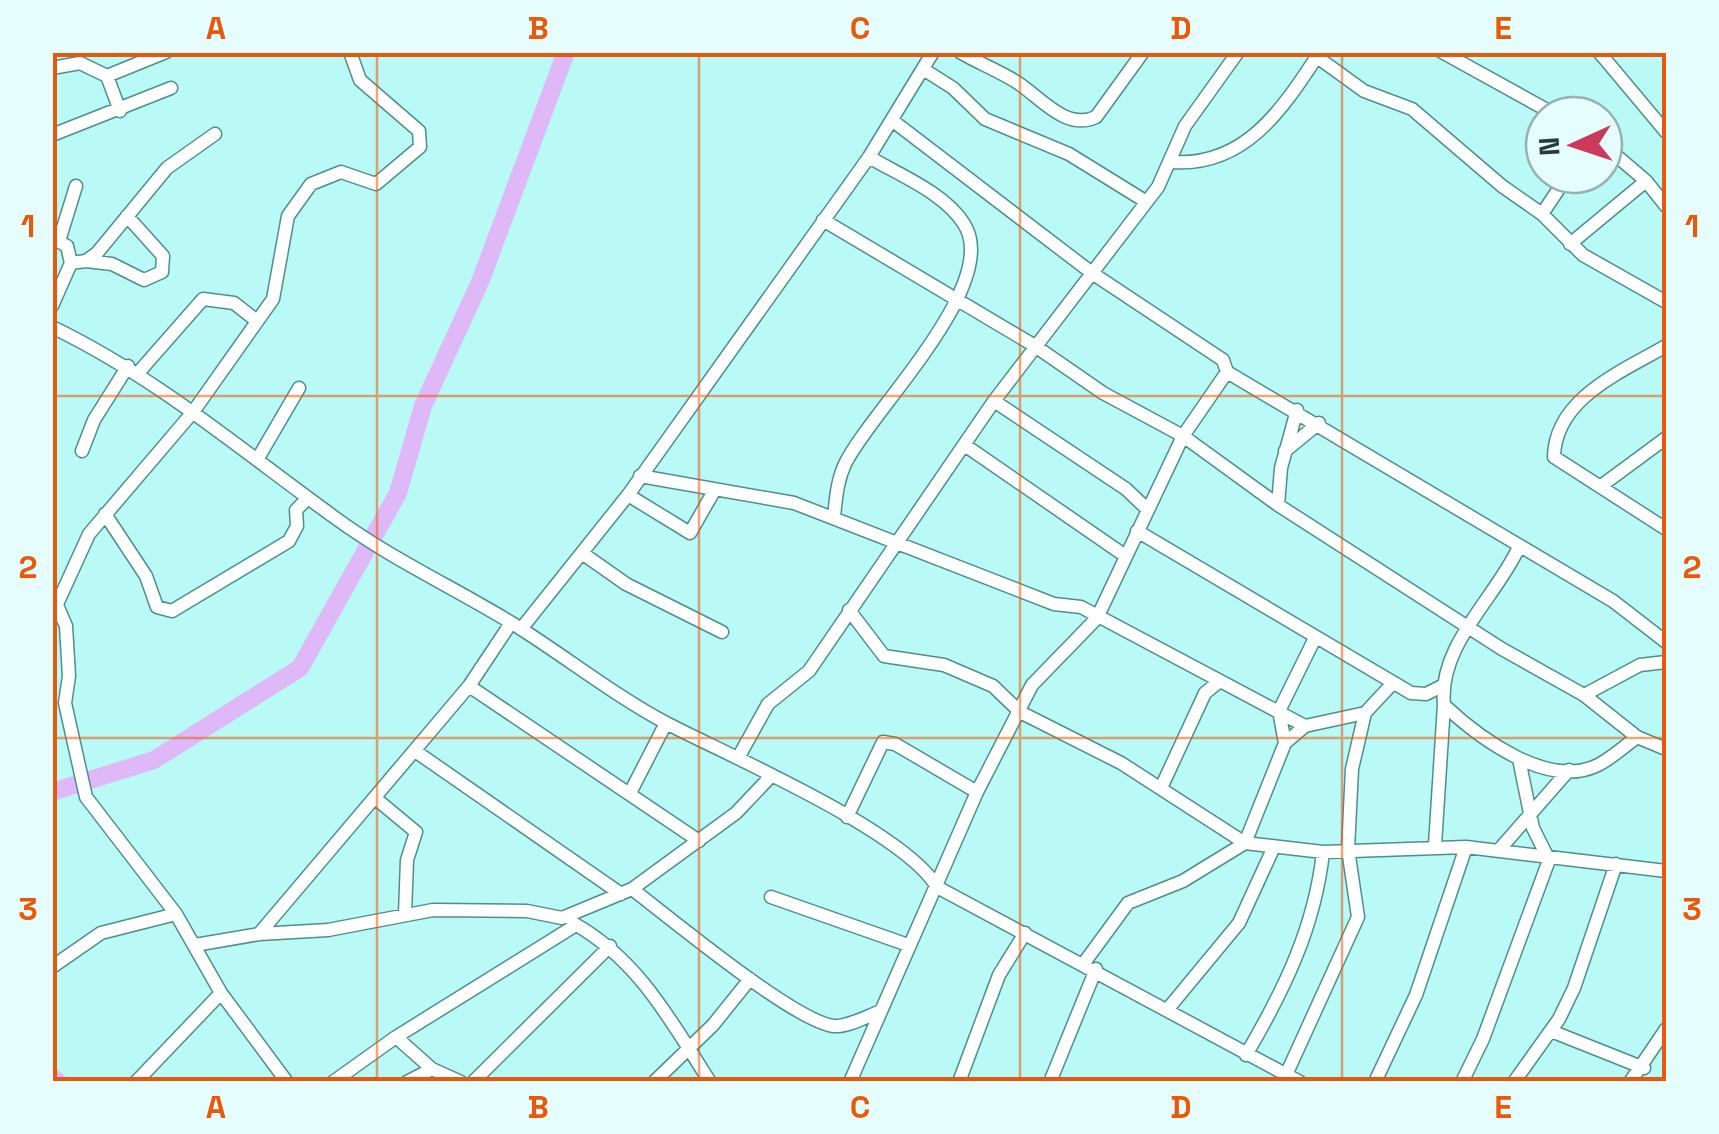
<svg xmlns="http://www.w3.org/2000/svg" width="1719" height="1134" viewBox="0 0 1719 1134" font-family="'Space Grotesk',sans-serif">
  <rect width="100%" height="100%" fill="#b9f9f6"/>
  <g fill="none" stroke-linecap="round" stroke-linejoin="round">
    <path stroke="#deb8f7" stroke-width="18" d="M 52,792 L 154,760 L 300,668 L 398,493 L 423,406 L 480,282 L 566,52
      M 52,1077 L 58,1082"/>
    <g stroke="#508e8b" stroke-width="15">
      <path id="street" d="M 960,52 C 978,63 1000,71 1018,83 C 1041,98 1066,131 1096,117 L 1143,52
        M 1442,52 L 1556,115
        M 1599,52 L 1666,132
        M 1317,57 L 1364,91 L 1412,109 L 1502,186 L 1542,214 L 1583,255 L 1666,302
        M 52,68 L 80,63 L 107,76
        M 923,69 L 953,88 L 985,119 L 1069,154 L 1145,201
        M 120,111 L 107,76 L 166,52
        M 52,135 L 171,88
        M 1604,145 L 1646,181 L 1666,206
        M 1172,162 C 1246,167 1283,108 1320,52
        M 1542,214 L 1568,175
        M 823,220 L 1035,346 L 1103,393 L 1183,436 L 1278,505 L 1502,649 L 1584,695 L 1637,737 L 1666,749
        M 52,238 L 67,246 L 71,263 L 52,306
        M 59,241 L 76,186
        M 1570,244 L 1646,181
        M 86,261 L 112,264 L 144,280 L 162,272 L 163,256 L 127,216
        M 71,263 L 86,261 L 97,253 L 167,168 L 215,134
        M 52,327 C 156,377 241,450 334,517 C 391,559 455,588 515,625 C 566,657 615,696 668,724 C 730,756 904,831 937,887 L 1300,1082
        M 1666,346 C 1623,371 1555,398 1554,457 L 1666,529
        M 1227,372 L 1613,601 L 1666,642
        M 138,373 L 203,299 L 234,303 L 257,321
        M 994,401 L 1126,489 L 1147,509
        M 966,446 L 1124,555
        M 82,451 L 94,420 L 128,366
        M 1285,451 L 1319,423
        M 257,460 L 299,388
        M 640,476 L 794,503 L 1054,604 L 1081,607 L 1305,726
        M 1601,486 L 1666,438
        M 628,495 L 690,533 L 714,491
        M 1278,505 L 1281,468 L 1297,410
        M 105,514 L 146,576 L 157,607 L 172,611 L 289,541 L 297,526 L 296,510 L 308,498
        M 834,517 C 836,498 837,481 845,464 C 869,413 1003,284 964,224 C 945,193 899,175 869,157
        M 1137,531 L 1411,693 L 1426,694 L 1442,686
        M 1519,547 C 1495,599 1438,645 1444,705 C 1478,737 1548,790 1598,765 C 1612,758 1625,746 1637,737
        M 582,553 L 626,584 L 722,632
        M 53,596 L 66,626 L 69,676 L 65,703 L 86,797 L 176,914 L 221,993 L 287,1082
        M 58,602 L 89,534 L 193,412 L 273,299 L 288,216 L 311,184 L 341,172 L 376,184 L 420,147 L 419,131 L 360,80 L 350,52
        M 849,610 L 884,656 L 944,665 L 993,686 L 1020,712 L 1121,763 L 1245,843 L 1323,852 L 1466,847 L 1666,871
        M 521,629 L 628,495 L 869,157 L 933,52
        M 469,686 L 699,841
        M 1584,695 L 1640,665 L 1666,662
        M 1285,743 L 1279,711 L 1315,638
        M 415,751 L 621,894
        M 738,758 L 768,704 L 809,671 L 994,401 L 1158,187 L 1185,126 L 1238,52
        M 1161,788 L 1205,693 L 1220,681
        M 630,793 L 666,723
        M 375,798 L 416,832 L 407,860 L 405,914
        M 847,817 L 883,742 L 895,744 L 977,792
        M 1435,845 L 1444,705
        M 1498,851 L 1569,770
        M 632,889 C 669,917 795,1022 834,1026 C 848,1027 865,1017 879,1012
        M 771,897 L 908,945
        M 573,923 C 638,959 671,1021 710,1082
        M 259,934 L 328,930 L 433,910 L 527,911 L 562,918 L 632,889 L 736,813 L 771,776
        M 195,945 L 259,934 L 469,686 L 511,623
        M 1084,963 L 1128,903 L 1183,881 L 1245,843 L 1285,743 L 1305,726 L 1365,713 L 1393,683
        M 52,967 L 101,933 L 176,914
        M 1167,1010 L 1239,923 L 1273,849
        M 1551,1031 L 1644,1068
        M 396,1037 L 432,1069 L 461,1082
        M 1246,1055 C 1284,990 1315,927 1323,852
        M 1286,1075 L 1358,917 L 1348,849 L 1352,769 L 1365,713
        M 136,1082 L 221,993
        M 333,1082 L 396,1037 L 576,925
        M 407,1082 L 432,1069
        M 473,1082 L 610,946
        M 654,1082 L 713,1025 L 750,979
        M 850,1082 L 977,792 L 1032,685 L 1097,618 L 1183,436 L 1227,372 L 1223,360 L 1092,273 L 893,121
        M 959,1082 L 999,975 L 1025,933
        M 1050,1082 L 1096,969
        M 1375,1082 L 1416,995 L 1466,847
        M 1462,1082 L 1483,1039 L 1549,860 L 1533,828 L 1519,759
        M 1514,1082 L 1559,1019 L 1574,988 L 1616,864
        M 1630,1082 L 1666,1029"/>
    </g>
    <use href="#street" stroke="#fff" stroke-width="12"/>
  </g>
  <path fill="none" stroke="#e8590c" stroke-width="2.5" stroke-opacity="0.55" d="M 377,52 L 377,1082M 699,52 L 699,1082M 1020,52 L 1020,1082M 1342,52 L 1342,1082M 52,396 L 1666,396M 52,738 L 1666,738"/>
  <rect width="1719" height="1134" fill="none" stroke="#e5fefd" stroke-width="110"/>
  <g transform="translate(1574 145) rotate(267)"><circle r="48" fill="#e5fefd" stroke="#97b1b0" stroke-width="2.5"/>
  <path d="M0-8L18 38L0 25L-18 38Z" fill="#ca3a5b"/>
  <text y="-15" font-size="28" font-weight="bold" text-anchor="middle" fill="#233d3c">N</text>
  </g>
  <rect x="55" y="55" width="1609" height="1024" fill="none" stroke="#e8590c" stroke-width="4"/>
  <g font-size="32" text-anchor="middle" font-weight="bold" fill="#e8590c">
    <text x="216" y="39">A</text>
    <text x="538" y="39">B</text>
    <text x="860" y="39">C</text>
    <text x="1181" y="39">D</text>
    <text x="1503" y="39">E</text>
    <text x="28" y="237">1</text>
    <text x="1692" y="237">1</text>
    <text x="28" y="578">2</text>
    <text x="1692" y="578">2</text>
    <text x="28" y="920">3</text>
    <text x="1692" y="920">3</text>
    <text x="216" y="1118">A</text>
    <text x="538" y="1118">B</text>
    <text x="860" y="1118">C</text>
    <text x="1181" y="1118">D</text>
    <text x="1503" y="1118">E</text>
  </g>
</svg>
